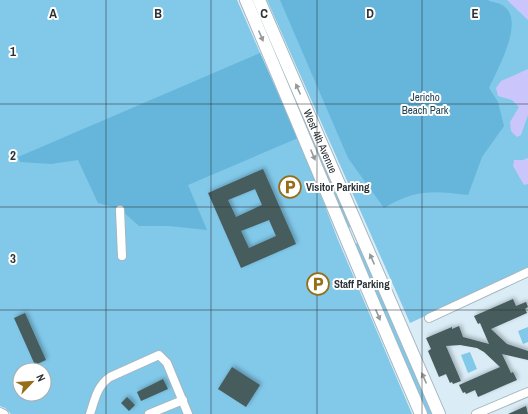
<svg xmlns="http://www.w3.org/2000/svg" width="528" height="414" viewBox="0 0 528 414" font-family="'Archivo Narrow',sans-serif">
  <defs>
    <filter id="shadow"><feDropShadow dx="2" dy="-2" stdDeviation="2" flood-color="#0004"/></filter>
  </defs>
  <rect width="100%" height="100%" fill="#daecf6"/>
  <path fill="#81c8e9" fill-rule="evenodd" d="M 0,0 L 237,0 L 311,170 L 338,240 L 412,414 L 11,414 L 5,408 L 0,406 ZM 20,370 L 44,370 L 44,394 L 20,394 Z
    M 251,0 L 256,0 L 353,226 L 348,228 Z
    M 267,0 L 528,0 L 528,269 L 410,323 Z
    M 354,243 L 360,244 L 436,414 L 427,414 L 423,407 Z
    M 528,327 L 528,342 L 523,344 L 518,331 Z
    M 470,352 L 477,369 L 468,373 L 461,355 Z"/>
  <path fill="#65b6da" d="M 280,0 L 488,0 C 492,3 498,2 502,5 C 527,19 497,69 489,88 L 498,102 L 504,126 L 482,157 L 468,195 C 434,191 415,189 384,208 L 348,158 Z
    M 260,53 L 298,138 L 188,185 L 207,230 L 169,226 L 139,226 L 120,209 L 98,203 L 78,160 L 51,164 L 20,162 L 18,157 Z"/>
  <path fill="#cac6fc" d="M 507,0 L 528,0 L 528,20 Z
    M 528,69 L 528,115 L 521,135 L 517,137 L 511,131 L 510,122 L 519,107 L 512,100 L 498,96 L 496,88 L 501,81 Z
    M 528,158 L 528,184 L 524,185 L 513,166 L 514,160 L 523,160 Z"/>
  <path fill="#475b5c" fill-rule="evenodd" filter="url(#shadow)" d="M 263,169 L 296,244 L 241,268 L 208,193 ZM 255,189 L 262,205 L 236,217 L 228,200 ZM 269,220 L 276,236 L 249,248 L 241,231 Z
    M 513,299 L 516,306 L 526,302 L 528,307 L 525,309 L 527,313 L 491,329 L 507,344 L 528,351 L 528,360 L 502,354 L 511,373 L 513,372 L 517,380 L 478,397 L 475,390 L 466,394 L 465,392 L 463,393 L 459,385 L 500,367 L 484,352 L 477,348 L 460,345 L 446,346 L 461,381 L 453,384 L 452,382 L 450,383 L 446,374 L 439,377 L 428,351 L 431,349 L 426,338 L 452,327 L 452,329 L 459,326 L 463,337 L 489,344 L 480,323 L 478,324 L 474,316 Z
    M 25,313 L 46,360 L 35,365 L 14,318 Z
    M 232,367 L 260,385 L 246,407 L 218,389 Z
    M 163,379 L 168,389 L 141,401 L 137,392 Z
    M 127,397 L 135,405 L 129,411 L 121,403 Z
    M 526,406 L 528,414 L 508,414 Z"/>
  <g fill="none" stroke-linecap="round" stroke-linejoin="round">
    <g stroke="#a5b7c0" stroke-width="10">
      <path id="street" d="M 120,210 L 122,256
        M 429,318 L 528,272
        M 0,412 L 4,414
        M 90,414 C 95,399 97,386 110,377 L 159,355 L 167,363 L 188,414
        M 149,414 L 183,400
        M 476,414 L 528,392"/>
    </g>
    <g stroke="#a5b7c0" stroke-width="14">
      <g id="secondary">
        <path d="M 246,0 C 305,138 361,277 421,414"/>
        <path id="s1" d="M 259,0 L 439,414"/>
      </g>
    </g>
    <use href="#street" stroke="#fff" stroke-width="8"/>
    <use href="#secondary" stroke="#fff" stroke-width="12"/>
  </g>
  <defs><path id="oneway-solid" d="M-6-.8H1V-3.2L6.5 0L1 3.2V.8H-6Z"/></defs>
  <g fill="#96999b">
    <use href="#oneway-solid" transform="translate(261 36) rotate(67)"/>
    <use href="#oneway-solid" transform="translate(298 89) rotate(-114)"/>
    <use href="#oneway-solid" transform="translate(313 155) rotate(67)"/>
    <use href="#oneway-solid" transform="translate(372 259) rotate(-114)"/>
    <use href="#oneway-solid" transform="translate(378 315) rotate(67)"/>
    <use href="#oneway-solid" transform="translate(424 378) rotate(-114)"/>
  </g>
  <path fill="none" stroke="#2c3337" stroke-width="1" stroke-opacity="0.55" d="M 106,0 L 106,414M 211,0 L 211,414M 317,0 L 317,414M 422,0 L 422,414M 0,104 L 528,104M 0,207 L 528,207M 0,310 L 528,310"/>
  <defs>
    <g id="parking-ring" transform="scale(1.15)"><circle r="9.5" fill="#fff" stroke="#956e17" stroke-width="1.5"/><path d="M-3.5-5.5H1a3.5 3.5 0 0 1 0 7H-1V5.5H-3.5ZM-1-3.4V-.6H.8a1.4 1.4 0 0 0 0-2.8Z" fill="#956e17"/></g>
  </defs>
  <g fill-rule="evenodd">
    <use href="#parking-ring" x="290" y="187"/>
    <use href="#parking-ring" x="318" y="284"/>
  </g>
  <g text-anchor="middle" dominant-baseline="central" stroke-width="4" stroke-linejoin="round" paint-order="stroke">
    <g font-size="11" fill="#204454" stroke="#fff">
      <text x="425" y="97">Jericho<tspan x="425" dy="13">Beach Park</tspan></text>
    </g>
    <g font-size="11" fill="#2c3337" stroke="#fff">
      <text stroke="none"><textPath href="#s1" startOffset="154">West 4th Avenue</textPath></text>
    </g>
    <g font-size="11" font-weight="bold" fill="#2c3337" stroke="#fff" text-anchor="start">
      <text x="306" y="187">Visitor Parking</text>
      <text x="334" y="284">Staff Parking</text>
    </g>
  </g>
  <g font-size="13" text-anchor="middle" font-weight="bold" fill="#2c3337" stroke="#fff" stroke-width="4" stroke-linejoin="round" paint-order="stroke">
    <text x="53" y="18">A</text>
    <text x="158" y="18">B</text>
    <text x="264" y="18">C</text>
    <text x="370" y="18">D</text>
    <text x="475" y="18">E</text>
    <text x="13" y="56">1</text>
    <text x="13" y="160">2</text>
    <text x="13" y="263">3</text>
  </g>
  <g transform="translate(32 382) rotate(65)"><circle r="19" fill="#ffffff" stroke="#abadaf"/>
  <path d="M0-3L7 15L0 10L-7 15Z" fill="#956e17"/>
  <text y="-6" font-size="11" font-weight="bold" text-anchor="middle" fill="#2c3337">N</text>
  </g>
</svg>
